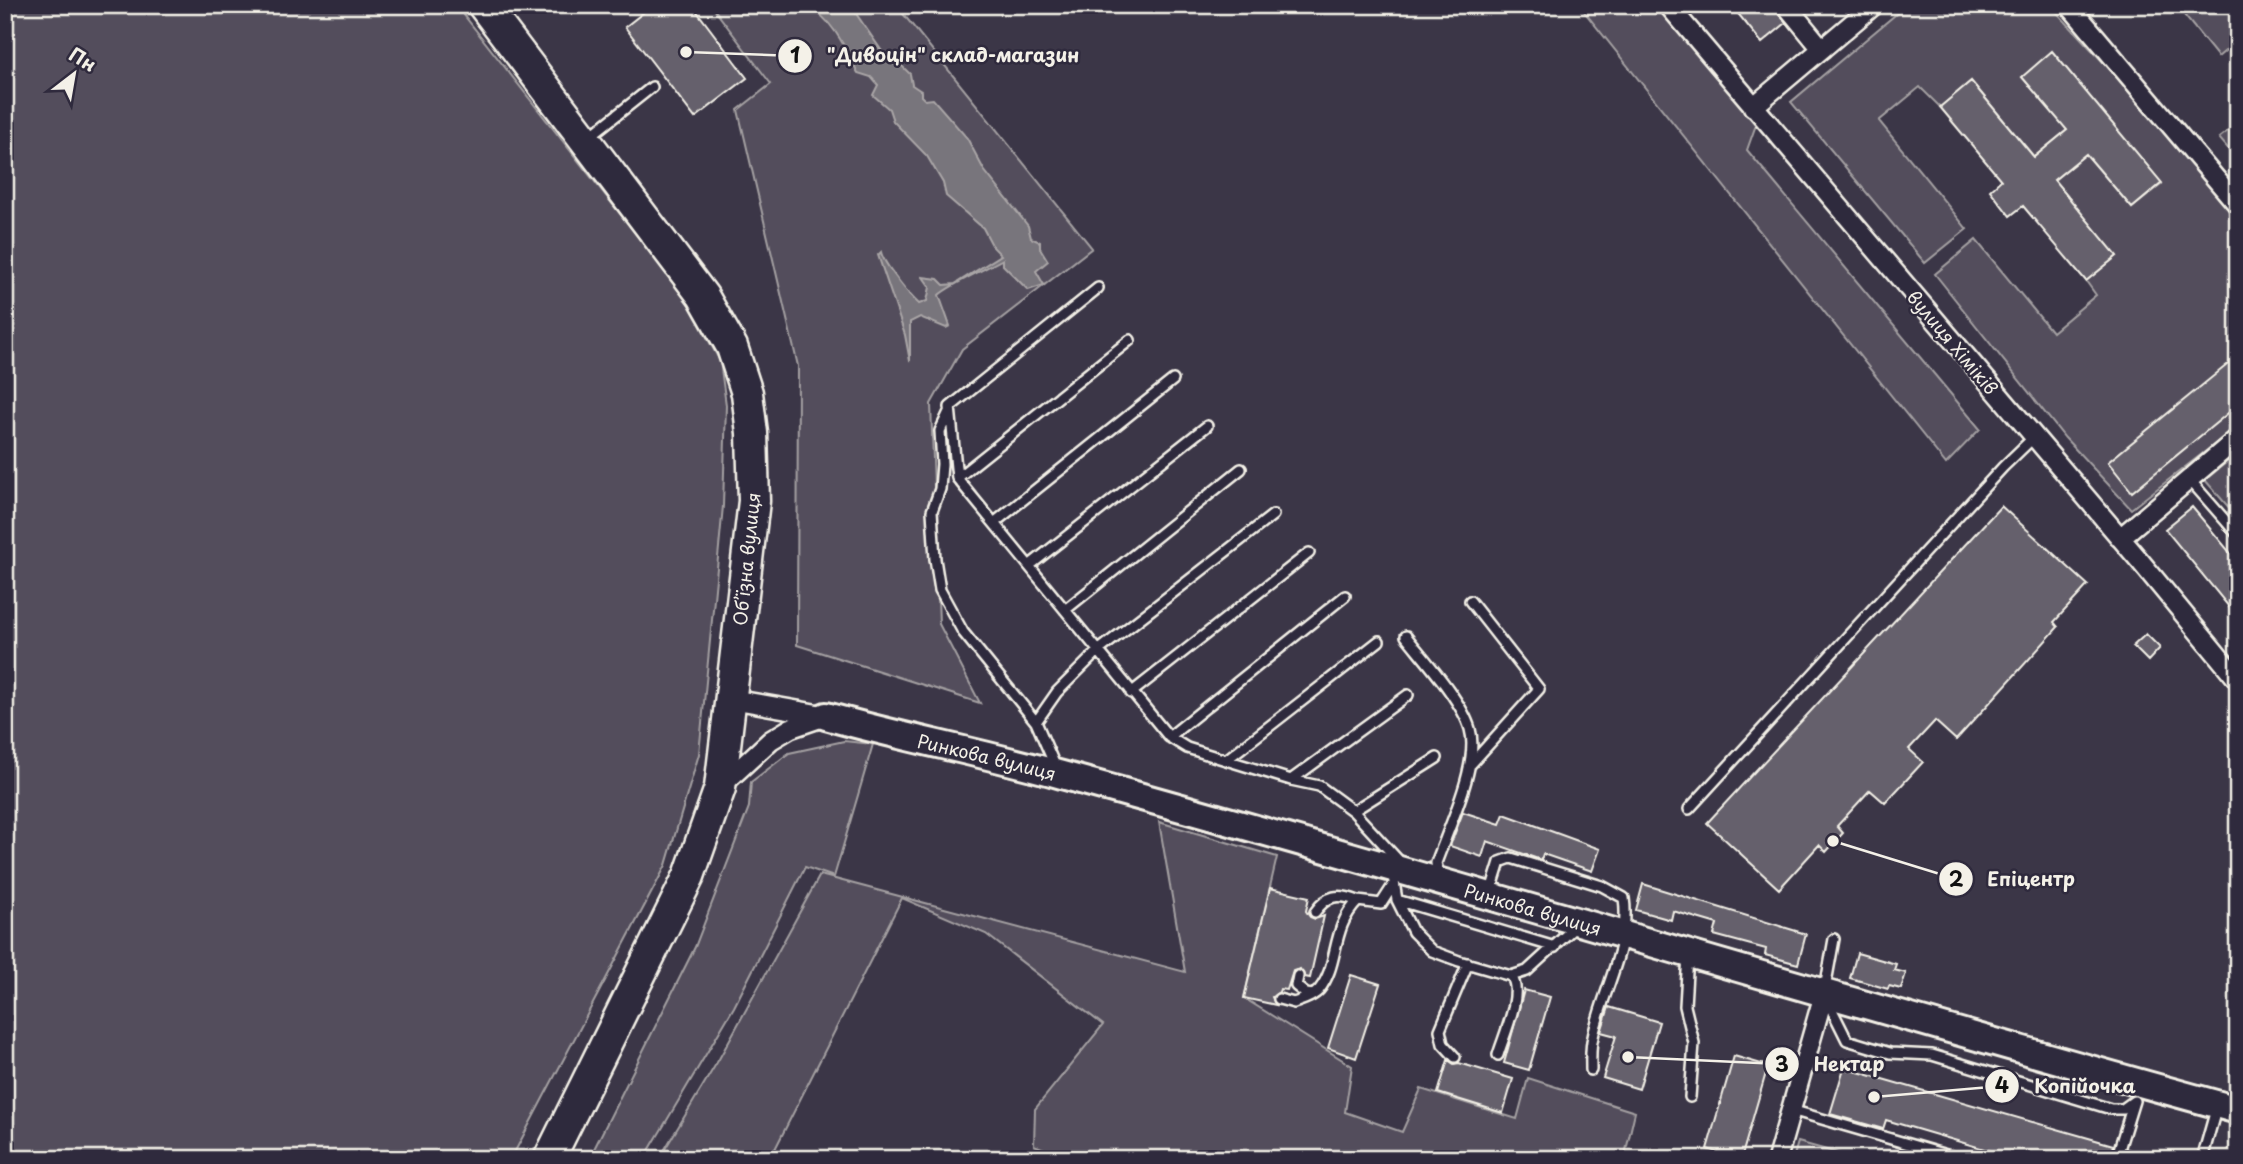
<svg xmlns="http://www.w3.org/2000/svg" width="2243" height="1164" viewBox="0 0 2243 1164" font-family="'Playpen Sans',sans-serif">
  <rect width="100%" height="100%" fill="#3b3647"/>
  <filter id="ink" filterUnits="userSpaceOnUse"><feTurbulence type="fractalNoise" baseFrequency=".0143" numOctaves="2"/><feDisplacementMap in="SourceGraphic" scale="14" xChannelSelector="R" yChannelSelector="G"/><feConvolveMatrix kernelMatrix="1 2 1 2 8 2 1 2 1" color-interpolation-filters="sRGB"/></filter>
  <g filter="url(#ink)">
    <path fill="#534e5c" stroke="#a4a0a2" stroke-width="2" d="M 5,5 L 456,5 L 683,294 L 720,361 L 726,405 L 723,506 L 699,754 L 666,865 L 511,1159 L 5,1159 Z
      M 711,5 L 896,5 L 1092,248 L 962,349 L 931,404 L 939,624 L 980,703 L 797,645 L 798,366 L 738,110 L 771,84 Z
      M 1579,5 L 1660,5 L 1757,122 L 1747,150 L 1980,429 L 1946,464 Z
      M 1907,5 L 2050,5 L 2238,207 L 2238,426 L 2131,509 L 2065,438 L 1935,274 L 1976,240 L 2052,332 L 2096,295 L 2086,281 L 2117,256 L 2054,180 L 2086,154 L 2132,208 L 2162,184 L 2052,52 L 2022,77 L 2067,130 L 2034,157 L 1971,81 L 1940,107 L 1920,87 L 1879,121 L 1967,229 L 1925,263 L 1791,102 Z
      M 2176,5 L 2238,5 L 2238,40 L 2218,57 Z
      M 2238,123 L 2238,160 L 2219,138 Z
      M 2238,453 L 2238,518 L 2205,480 Z
      M 844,741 L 873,744 L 834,877 L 805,867 L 734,1007 L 644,1159 L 589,1159 L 695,947 L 749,807 L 751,782 L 789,753 Z
      M 1159,822 L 1277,857 L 1244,998 L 1352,1066 L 1345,1112 L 1402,1132 L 1421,1089 L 1517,1119 L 1528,1078 L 1635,1112 L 1624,1159 L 1070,1159 L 1034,1145 L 1035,1109 L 1103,1025 L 986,934 L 902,898 L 770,1159 L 659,1159 L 719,1059 L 820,875 L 1185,972 Z
      M 1798,1142 L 1859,1159 L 1793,1159 Z"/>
    <path fill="#78747b" stroke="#aaa6a7" stroke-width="2" d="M 807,5 L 850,5 L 888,60 L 897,66 L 901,65 L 910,74 L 912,85 L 921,91 L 921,96 L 925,100 L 933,99 L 967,138 L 984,170 L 1028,226 L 1031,238 L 1040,242 L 1040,248 L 1048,261 L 1036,271 L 1044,285 L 1028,290 L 1003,265 L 1003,259 C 989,267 948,286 939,295 L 950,326 L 946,328 L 920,317 L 910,322 L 910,361 L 905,335 L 878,255 L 881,252 C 883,263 910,296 919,304 L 927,301 L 930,287 L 923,277 L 938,279 L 944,285 L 955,284 L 1001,255 L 993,247 L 983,228 L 946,196 L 943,183 L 927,156 L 893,121 L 889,109 L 873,95 L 878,85 L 871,77 L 858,73 C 845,47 834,21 807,5 Z"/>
    <path fill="#65616c" stroke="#f4f1e8" stroke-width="2" d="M 653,5 L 692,5 L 747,78 L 695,118 L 625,27 Z
      M 1731,5 L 1775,5 L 1786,23 L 1762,43 Z
      M 2052,51 L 2162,183 L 2132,208 L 2086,154 L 2054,180 L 2117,256 L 2086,281 L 2023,206 L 2010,216 L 1990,190 L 2001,180 L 1940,107 L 1971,81 L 2034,157 L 2067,130 L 2022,77 Z
      M 2238,356 L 2238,405 L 2132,492 L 2108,462 Z
      M 2001,506 L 2088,585 L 2054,622 L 2058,627 L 1956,740 L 1935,721 L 1909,749 L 1923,762 L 1885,803 L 1870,790 L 1837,826 L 1843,833 L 1826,852 L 1819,845 L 1779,889 L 1707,823 Z
      M 2192,507 L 2238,562 L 2238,618 L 2165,529 Z
      M 2146,634 L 2160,648 L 2148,661 L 2133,646 Z
      M 1463,812 L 1500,824 L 1504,814 L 1600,849 L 1592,871 L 1543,854 L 1541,860 L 1487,841 L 1482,857 L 1450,846 Z
      M 1643,884 L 1806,934 L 1798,964 L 1765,955 L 1766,949 L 1714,935 L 1717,924 L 1673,911 L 1671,920 L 1636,910 Z
      M 1270,888 L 1309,897 L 1306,911 L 1310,917 L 1315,919 L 1324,916 L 1310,978 L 1305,977 L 1300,969 L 1293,971 L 1287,990 L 1280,989 L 1279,992 L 1272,997 L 1276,1005 L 1244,998 Z
      M 1857,953 L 1896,964 L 1894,970 L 1906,973 L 1901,989 L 1889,986 L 1888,989 L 1850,978 Z
      M 1351,975 L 1380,984 L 1356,1058 L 1328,1048 Z
      M 1524,990 L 1550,997 L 1529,1070 L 1504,1063 Z
      M 1609,1007 L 1659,1022 L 1639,1089 L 1603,1078 L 1616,1036 L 1601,1032 Z
      M 1734,1056 L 1768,1066 L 1741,1159 L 1707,1149 Z
      M 1448,1060 L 1454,1064 L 1459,1063 L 1513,1079 L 1503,1113 L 1438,1093 Z
      M 1844,1068 L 2113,1145 L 2109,1159 L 2018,1159 L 1886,1120 L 1883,1129 L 1830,1114 Z
      M 2127,1149 L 2147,1155 L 2146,1159 L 2123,1159 Z"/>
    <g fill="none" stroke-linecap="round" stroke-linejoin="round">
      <g stroke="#f4f1e8" stroke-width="14">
        <path id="service" d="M 589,137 L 652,87
          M 1098,288 L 950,407 L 957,478 L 1169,737 L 1187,748 L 1291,780 L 1319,786 L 1353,811 L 1400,862
          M 949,412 L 940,431 L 942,464 L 940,489 L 932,511 L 935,559 L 940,590 L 963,632 L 1036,722
          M 957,478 L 1130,340
          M 2189,479 L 2238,535
          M 994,523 L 1173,380
          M 1029,566 L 1207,426
          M 1470,601 L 1539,689 L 1471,764
          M 1065,610 L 1241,469
          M 1406,636 C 1425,660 1462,701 1470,729 C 1480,763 1448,829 1436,863 L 1439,877
          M 1131,693 L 1309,553
          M 1169,737 L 1345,596
          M 1226,760 L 1379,641
          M 1056,768 L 1036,722 L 1057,692 L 1098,651 L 1273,515
          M 1291,780 L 1408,695
          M 1689,809 L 2003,467 L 2034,437
          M 1353,811 L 1437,758
          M 1392,870 L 1397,900 L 1413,932 L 1432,951 L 1459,961 L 1511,976 L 1527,971 L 1576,926
          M 1490,894 L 1500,862 L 1511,858 L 1602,886 L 1624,898 C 1631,946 1602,991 1593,1037 C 1590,1047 1591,1059 1591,1070
          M 1397,900 L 1555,947
          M 1315,912 C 1327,895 1338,893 1358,901
          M 1834,939 L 1824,994 L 1847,1040 L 1890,1053 L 1932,1055 L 2111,1109 L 2123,1109 L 2134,1101
          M 1688,955 L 1685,1006 L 1694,1043 L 1690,1097
          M 1298,976 L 1296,986 L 1306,994 L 1313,995
          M 1279,999 L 1294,1003 C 1302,1000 1313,997 1319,990 C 1340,964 1330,929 1358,901 L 1381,904 L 1394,884
          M 1498,1055 C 1504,1035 1524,992 1511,976
          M 1455,1057 L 1443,1044 L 1440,1030 L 1468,963
          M 1791,1110 L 1960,1159
          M 2116,1159 L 2134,1101
          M 2202,1159 L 2217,1106"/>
      </g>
      <g stroke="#f4f1e8" stroke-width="23">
        <path id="minor" d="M 1668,5 L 2140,561 L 2238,680
          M 1786,5 L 1822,49
          M 2069,5 L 2238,205
          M 1753,107 L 1874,5
          M 2120,538 L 2238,438
          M 731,699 L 823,715
          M 720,787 L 771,740 L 791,728 L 826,716
          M 1777,1159 L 1824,994"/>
      </g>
      <g stroke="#f4f1e8" stroke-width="32">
        <g id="secondary">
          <path id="s1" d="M 826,716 C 904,738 984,753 1062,775 C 1455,882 1845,1003 2238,1110"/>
        </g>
      </g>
      <g stroke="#f4f1e8" stroke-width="35">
        <path id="primary" d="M 483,5 L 703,296 L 732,347 L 747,393 L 752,433 L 754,501 L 720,788 L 689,876 L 549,1159"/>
      </g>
      <use href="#service" stroke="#2f2a3d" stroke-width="9"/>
      <use href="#minor" stroke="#2f2a3d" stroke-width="18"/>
      <use href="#secondary" stroke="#2f2a3d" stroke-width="26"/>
      <use href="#primary" stroke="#2f2a3d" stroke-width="30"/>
    </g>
  </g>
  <g text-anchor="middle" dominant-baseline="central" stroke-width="5" stroke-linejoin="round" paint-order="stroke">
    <g font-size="18" fill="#f4f1e8" stroke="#2f2a3d">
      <text transform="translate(1953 342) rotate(50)">вулиця Хіміків</text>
      <text transform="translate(746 559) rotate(-84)">Обʼїзна вулиця</text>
      <text stroke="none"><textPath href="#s1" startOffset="166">Ринкова вулиця</textPath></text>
      <text stroke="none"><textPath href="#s1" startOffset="733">Ринкова вулиця</textPath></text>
    </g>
  </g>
  <path fill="none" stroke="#f4f1e8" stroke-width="2.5" d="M686 52L795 56M1833 841L1956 879M1628 1057L1782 1064M1874 1097L2002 1086"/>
  <g fill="#f4f1e8" stroke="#2f2a3d" stroke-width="2.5">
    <circle cx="686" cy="52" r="7"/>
    <circle cx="1833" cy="841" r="7"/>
    <circle cx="1628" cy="1057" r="7"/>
    <circle cx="1874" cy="1097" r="7"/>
    <circle cx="795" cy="56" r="18"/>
    <circle cx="1956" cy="879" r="18"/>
    <circle cx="1782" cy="1064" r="18"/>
    <circle cx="2002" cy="1086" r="18"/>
  </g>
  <g font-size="21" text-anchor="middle" font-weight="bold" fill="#111">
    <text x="795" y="63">1</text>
    <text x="1956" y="887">2</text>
    <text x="1782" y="1072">3</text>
    <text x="2002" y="1093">4</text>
  </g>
  <g font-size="19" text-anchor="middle" font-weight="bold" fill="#f4f1e8" stroke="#2f2a3d" stroke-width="5" stroke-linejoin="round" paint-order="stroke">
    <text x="953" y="62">"Дивоцін" склад-магазин</text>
    <text x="2031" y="886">Епіцентр</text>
    <text x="1849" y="1071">Нектар</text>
    <text x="2085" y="1093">Копійочка</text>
  </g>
  <rect width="2243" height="1164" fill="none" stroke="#2f2a3d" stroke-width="28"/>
  <rect x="14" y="14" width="2215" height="1136" fill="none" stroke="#f4f1e8" stroke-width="2.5" filter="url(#ink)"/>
  <g transform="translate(74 74) rotate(31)" stroke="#2f2a3d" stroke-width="5" paint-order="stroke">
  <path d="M0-5L12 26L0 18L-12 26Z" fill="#f4f1e8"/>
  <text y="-10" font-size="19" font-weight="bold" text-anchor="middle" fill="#f4f1e8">Пн</text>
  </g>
</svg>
